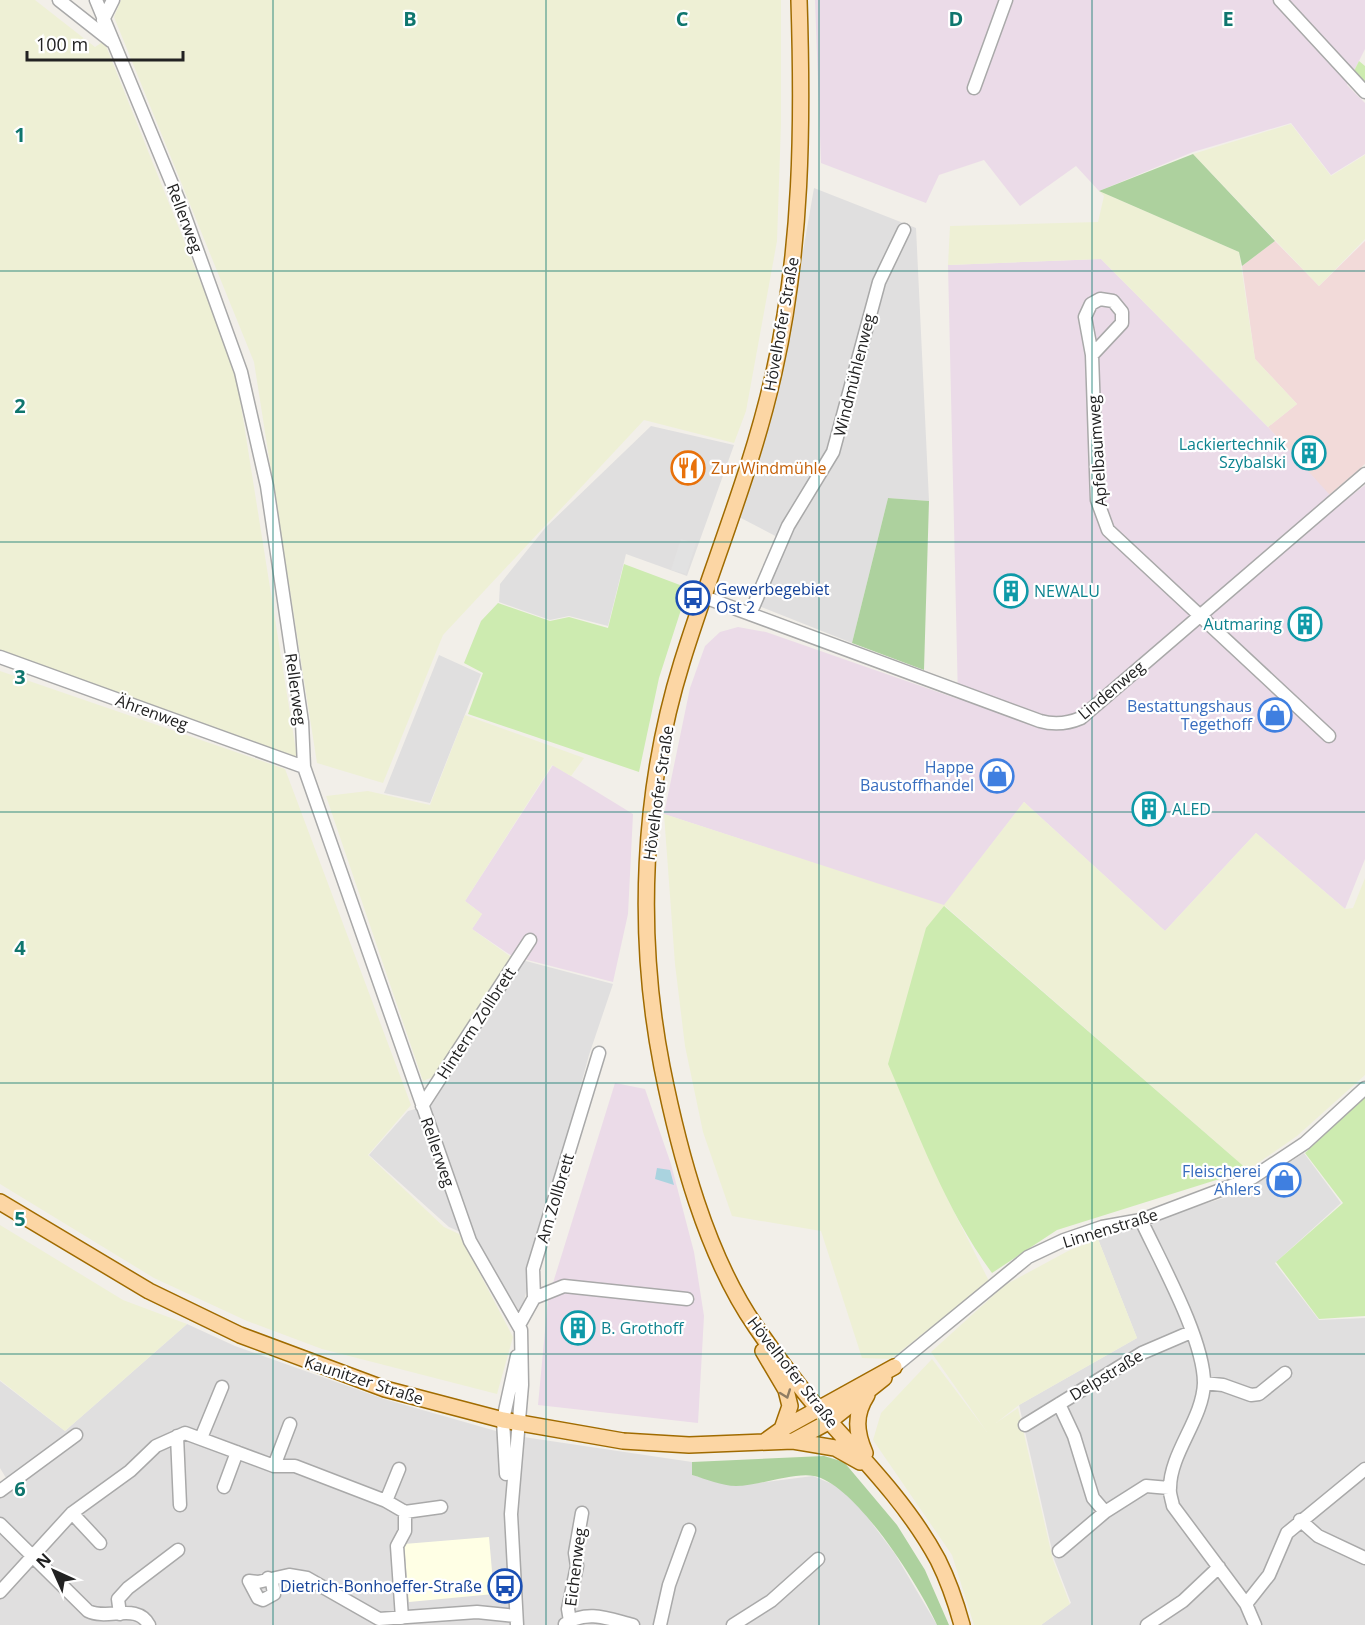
<svg xmlns="http://www.w3.org/2000/svg" width="1365" height="1625" viewBox="0 0 1365 1625" font-family="'Open Sans',sans-serif">
  <rect width="100%" height="100%" fill="#f2efe9"/>
  <path fill="#e0dfdf" d="M 814,188 L 916,228 L 929,501 L 888,498 L 852,643 L 759,606 L 783,540 L 739,517 L 785,355 Z
    M 651,426 L 734,445 L 687,576 L 626,554 L 608,626 L 569,616 L 550,620 L 499,602 L 500,584 L 546,527 Z
    M 439,655 L 481,674 L 430,803 L 384,793 Z
    M 522,960 L 613,984 L 589,1055 L 534,1259 L 521,1314 L 474,1238 L 449,1227 L 369,1155 L 408,1111 L 430,1105 Z
    M 1304,1153 L 1341,1203 L 1275,1263 L 1319,1320 L 1365,1318 L 1365,1625 L 1041,1625 L 1071,1603 L 1054,1559 L 1019,1405 L 1137,1338 L 1098,1239 L 1137,1224 L 1224,1198 L 1256,1184 Z
    M 187,1324 L 235,1346 L 384,1399 L 510,1435 L 692,1462 L 692,1475 L 735,1486 L 813,1476 L 839,1487 L 862,1510 L 895,1554 L 937,1625 L 0,1625 L 0,1483 L 6,1478 L 0,1468 L 0,1381 L 65,1431 Z"/>
  <path fill="#f2dad9" d="M 1275,241 L 1319,286 L 1365,241 L 1365,464 L 1329,495 L 1268,427 L 1297,404 L 1255,359 L 1242,266 Z"/>
  <path fill="#ebdbe8" d="M 815,0 L 1365,0 L 1365,49 L 1347,85 L 1365,103 L 1365,154 L 1331,175 L 1291,123 L 1193,152 L 1099,191 L 1076,166 L 1020,206 L 984,160 L 939,175 L 926,203 L 821,163 Z
    M 1101,259 L 1268,427 L 1339,505 L 1365,485 L 1365,859 L 1345,909 L 1256,833 L 1165,931 L 1024,802 L 944,906 L 664,814 L 690,688 L 705,646 L 720,632 L 738,627 L 766,632 L 958,699 L 948,265 Z
    M 553,765 L 633,814 L 628,914 L 613,982 L 512,956 L 472,929 L 482,914 L 465,901 Z
    M 615,1083 L 645,1089 L 671,1164 L 694,1252 L 704,1316 L 698,1423 L 538,1405 L 548,1299 Z"/>
  <path fill="#ffffe5" d="M 489,1537 L 494,1594 L 409,1602 L 404,1544 Z"/>
  <path fill="#eef0d5" d="M 0,0 L 35,0 L 95,47 L 104,41 L 235,368 L 297,757 L 0,650 Z
    M 121,0 L 781,0 L 781,124 L 777,241 L 746,411 L 734,443 L 644,420 L 443,635 L 383,783 L 317,763 L 254,362 L 114,17 Z
    M 1291,124 L 1331,176 L 1365,155 L 1365,239 L 1319,286 L 1193,154 Z
    M 1099,191 L 1239,252 L 1255,359 L 1297,404 L 1268,427 L 1101,259 L 948,265 L 950,226 L 1098,222 L 1104,196 Z
    M 0,671 L 285,769 L 411,1105 L 368,1155 L 444,1227 L 459,1234 L 513,1337 L 497,1394 L 322,1349 L 247,1321 L 154,1278 L 0,1184 Z
    M 465,715 L 584,758 L 571,776 L 552,765 L 465,901 L 482,914 L 472,929 L 511,957 L 433,1077 L 423,1081 L 326,796 L 368,791 L 430,805 Z
    M 1024,802 L 1165,931 L 1256,833 L 1345,909 L 1353,908 L 1365,878 L 1365,1075 L 1297,1136 L 1248,1170 L 945,906 L 946,1196 L 989,1281 L 891,1359 L 862,1358 L 821,1231 L 732,1216 L 703,1132 L 685,1046 L 675,964 L 664,814 L 944,905 Z
    M 0,1225 L 123,1300 L 187,1324 L 65,1431 L 0,1380 Z
    M 1098,1239 L 1137,1338 L 1019,1405 L 996,1423 L 1018,1408 L 1053,1560 L 1070,1604 L 1041,1625 L 974,1625 L 952,1555 L 873,1440 L 881,1413 L 932,1359 L 987,1432 L 931,1352 L 1005,1285 L 1068,1251 Z"/>
  <path fill="#cdebb0" d="M 1359,61 L 1365,66 L 1365,91 L 1351,77 Z
    M 624,564 L 688,588 L 659,678 L 639,772 L 468,714 L 483,673 L 464,663 L 481,621 L 498,603 L 550,621 L 569,617 L 608,628 Z
    M 944,906 L 1248,1170 L 1057,1230 L 992,1273 C 946,1210 919,1135 888,1064 L 926,928 Z
    M 1365,1097 L 1365,1316 L 1319,1319 L 1276,1262 L 1343,1203 L 1305,1153 Z"/>
  <path fill="#add19e" d="M 1193,154 L 1275,241 L 1242,266 L 1239,252 L 1099,191 Z
    M 888,498 L 929,501 L 924,670 L 852,643 Z
    M 824,1456 L 844,1462 L 897,1525 L 925,1570 L 949,1625 L 937,1625 C 920,1587 856,1484 814,1476 C 794,1472 758,1486 736,1486 C 722,1486 706,1479 692,1475 L 692,1462 Z"/>
  <path fill="#e2e2e2" d="M 681,539 L 696,543 L 686,574 L 671,570 Z"/>
  <path fill="#aad3df" d="M 657,1168 L 670,1170 L 674,1185 L 655,1179 Z"/>
  <g fill="none" stroke-linecap="round" stroke-linejoin="round">
    <g stroke="#a9a9a9" stroke-width="15">
      <path id="minor" d="M 59,0 L 111,41
        M 96,0 L 182,208 L 241,372 L 267,486 L 302,722 L 304,767 L 470,1241 L 521,1330 L 522,1385 L 511,1514 L 517,1625
        M 1280,0 L 1365,92
        M 103,20 L 113,0
        M 974,88 L 1006,0
        M 1092,355 L 1122,323 L 1122,312 L 1113,301 L 1100,299 L 1091,304 L 1085,317 L 1092,355 L 1097,500 L 1108,530 L 1329,736
        M 704,597 L 1040,721 C 1054,725 1067,724 1081,718 L 1365,474
        M 750,614 L 788,526 L 833,452 L 879,282 L 904,230
        M 0,657 L 304,767
        M 422,1106 L 530,940
        M 1141,1220 C 1160,1261 1204,1339 1204,1383 C 1203,1419 1170,1453 1170,1488 C 1169,1493 1172,1500 1173,1506 L 1246,1604 L 1255,1625
        M 534,1298 L 564,1286 L 687,1299
        M 519,1325 L 534,1298 L 533,1269 L 599,1053
        M 894,1367 L 1028,1257 L 1064,1240 L 1102,1227 L 1141,1220 L 1252,1178 L 1305,1143 L 1365,1088
        M 1204,1383 L 1223,1385 L 1251,1395 L 1259,1394 L 1285,1373
        M 1059,1404 L 1074,1436 L 1093,1498 L 1105,1512
        M 1025,1425 L 1142,1353 L 1191,1332
        M 177,1436 L 180,1505
        M 201,1438 L 222,1387
        M 274,1466 L 290,1424
        M 506,1474 L 503,1420 L 517,1356
        M 224,1487 L 237,1452
        M 0,1491 L 76,1435
        M 386,1501 L 399,1469
        M 405,1512 L 441,1507
        M 72,1513 L 100,1543
        M 1300,1520 L 1318,1536 L 1365,1558
        M 0,1524 L 88,1611 C 108,1621 137,1602 149,1625
        M 1059,1551 L 1105,1512 L 1146,1486 L 1169,1488
        M 268,1578 L 272,1582 L 274,1594 L 263,1600 L 258,1598 L 249,1581 L 258,1582 L 289,1575 L 307,1578 L 379,1619 L 477,1612 L 516,1616
        M 0,1592 L 72,1513 L 130,1471 L 156,1446 L 185,1433 L 274,1466 L 295,1466 L 386,1501 L 405,1512 L 405,1531 L 397,1546 L 402,1618
        M 1246,1604 L 1269,1575 L 1287,1533 L 1365,1469
        M 120,1614 L 118,1599 L 128,1588 L 178,1550
        M 570,1621 L 568,1609 L 577,1566 L 575,1553 L 582,1513
        M 565,1624 C 588,1609 609,1619 633,1625
        M 660,1625 L 669,1585 L 689,1530
        M 733,1625 L 771,1601 L 818,1559
        M 1147,1625 L 1183,1601 L 1219,1567"/>
    </g>
    <g stroke="#a06b00" stroke-width="18">
      <path id="major" d="M 799,0 C 803,125 802,249 774,372 C 752,471 712,565 682,662 C 642,791 636,934 662,1067 C 679,1152 706,1255 756,1327 C 776,1356 797,1384 819,1410 C 861,1457 908,1504 938,1560 C 948,1580 956,1603 962,1625
        M 0,1202 L 149,1291 L 240,1335 L 385,1389 L 503,1420 L 623,1441 L 689,1445 L 793,1441 L 835,1448 L 860,1462
        M 763,1351 L 786,1390 L 790,1406 L 782,1429
        M 793,1441 L 830,1421 L 884,1378
        M 764,1442 L 782,1429 L 894,1367
        M 865,1453 C 856,1432 854,1415 867,1395"/>
    </g>
    <use href="#minor" stroke="#fff" stroke-width="12"/>
    <use href="#major" stroke="#fcd6a4" stroke-width="15"/>
  </g>
  <defs><path id="oneway-chevron" d="M-2-3.5L2.5 0L-2 3.5" fill="none" stroke-width="1.6" stroke-linecap="round" stroke-linejoin="round" transform="scale(1.5)"/></defs>
  <use stroke="#8f7c63" href="#oneway-chevron" transform="translate(786 1394) rotate(70)"/>
  <path fill="none" stroke="#0f766e" stroke-width="1.5" stroke-opacity="0.55" d="M 273,0 L 273,1625M 546,0 L 546,1625M 819,0 L 819,1625M 1092,0 L 1092,1625M 0,271 L 1365,271M 0,542 L 1365,542M 0,812 L 1365,812M 0,1083 L 1365,1083M 0,1354 L 1365,1354"/>
  <defs>
    <g id="building-ring" transform="scale(1.725)"><circle r="9.5" fill="#fff" stroke="#0f9aa8" stroke-width="1.5"/><path d="M-4-6H4V6H1V3H-1V6H-4ZM-2.5-4.3h1.7v1.8h-1.7ZM.8-4.3h1.7v1.8H.8ZM-2.5-1h1.7V.8h-1.7ZM.8-1h1.7V.8H.8Z" fill="#0f9aa8"/></g>
    <g id="restaurant-ring" transform="scale(1.725)"><circle r="9.5" fill="#fff" stroke="#e8710a" stroke-width="1.5"/><path d="M-5-6h1v4h1v-4h1v4h1v-4h1v5L-1.5 .5V6h-2V.5L-5-1ZM5-6V6H3V1.5H1.5Q1.5-4 5-6Z" fill="#e8710a"/></g>
    <g id="bus-ring" transform="scale(1.725)"><circle r="9.5" fill="#fff" stroke="#1a4fb4" stroke-width="1.5"/><path d="M-5-6H5V4H4V6H2V4H-2V6H-4V4H-5ZM-3.5-4V0h7V-4ZM-3.5 1.2v1.5H-2V1.2ZM2 1.2v1.5H3.5V1.2Z" fill="#1a4fb4"/></g>
    <g id="shop-ring" transform="scale(1.725)"><circle r="9.5" fill="#fff" stroke="#3f7fe0" stroke-width="1.5"/><path d="M-5-2.5h2.3a2.7 3.5 0 0 1 5.4 0H5L5.5 6h-11ZM-1.5-2.5h3a1.5 2.3 0 0 0-3 0Z" fill="#3f7fe0"/></g>
  </defs>
  <g fill-rule="evenodd">
    <use href="#building-ring" x="1309" y="453"/>
    <use href="#restaurant-ring" x="688" y="468"/>
    <use href="#building-ring" x="1011" y="591"/>
    <use href="#bus-ring" x="693" y="598"/>
    <use href="#building-ring" x="1305" y="624"/>
    <use href="#shop-ring" x="1275" y="715"/>
    <use href="#shop-ring" x="997" y="776"/>
    <use href="#building-ring" x="1149" y="809"/>
    <use href="#shop-ring" x="1284" y="1180"/>
    <use href="#building-ring" x="578" y="1328"/>
    <use href="#bus-ring" x="505" y="1586"/>
  </g>
  <g text-anchor="middle" dominant-baseline="central" stroke-width="4.5" stroke-linejoin="round" paint-order="stroke">
    <g font-size="16" fill="#222" stroke="#fff">
      <text transform="translate(185 218) rotate(69)">Rellerweg</text>
      <text transform="translate(781 324) rotate(-80)">Hövelhofer Straße</text>
      <text transform="translate(854 375) rotate(-76)">Windmühlenweg</text>
      <text transform="translate(1097 451) rotate(-94)">Apfelbaumweg</text>
      <text transform="translate(296 689) rotate(82)">Rellerweg</text>
      <text transform="translate(1111 690) rotate(-40)">Lindenweg</text>
      <text transform="translate(152 712) rotate(20)">Ährenweg</text>
      <text transform="translate(658 793) rotate(-82)">Hövelhofer Straße</text>
      <text transform="translate(476 1023) rotate(-57)">Hinterm Zollbrett</text>
      <text transform="translate(438 1152) rotate(71)">Rellerweg</text>
      <text transform="translate(555 1198) rotate(-73)">Am Zollbrett</text>
      <text transform="translate(1110 1228) rotate(-17)">Linnenstraße</text>
      <text transform="translate(793 1372) rotate(52)">Hövelhofer Straße</text>
      <text transform="translate(1106 1375) rotate(-31)">Delpstraße</text>
      <text transform="translate(364 1380) rotate(18)">Kaunitzer Straße</text>
      <text transform="translate(575 1567) rotate(-83)">Eichenweg</text>
    </g>
    <g font-size="16" fill="#0d838f" stroke="#fff" text-anchor="start">
      <text x="1286" y="444" text-anchor="end">Lackiertechnik<tspan x="1286" dy="18">Szybalski</tspan></text>
      <text x="1034" y="591">NEWALU</text>
      <text x="1282" y="624" text-anchor="end">Autmaring</text>
      <text x="1172" y="809">ALED</text>
      <text x="601" y="1328">B. Grothoff</text>
    </g>
    <g font-size="16" fill="#c56008" stroke="#fff" text-anchor="start">
      <text x="711" y="468">Zur Windmühle</text>
    </g>
    <g font-size="16" fill="#164399" stroke="#fff" text-anchor="start">
      <text x="716" y="589">Gewerbegebiet<tspan x="716" dy="18">Ost 2</tspan></text>
      <text x="482" y="1586" text-anchor="end">Dietrich-Bonhoeffer-Straße</text>
    </g>
    <g font-size="16" fill="#366cbe" stroke="#fff" text-anchor="end">
      <text x="1252" y="706">Bestattungshaus<tspan x="1252" dy="18">Tegethoff</tspan></text>
      <text x="974" y="767">Happe<tspan x="974" dy="18">Baustoffhandel</tspan></text>
      <text x="1261" y="1171">Fleischerei<tspan x="1261" dy="18">Ahlers</tspan></text>
    </g>
  </g>
  <g font-size="20" text-anchor="middle" font-weight="bold" fill="#0f766e" stroke="#fff" stroke-width="4.5" stroke-linejoin="round" paint-order="stroke">
    <text x="410" y="26">B</text>
    <text x="682" y="26">C</text>
    <text x="956" y="26">D</text>
    <text x="1228" y="26">E</text>
    <text x="20" y="142">1</text>
    <text x="20" y="413">2</text>
    <text x="20" y="684">3</text>
    <text x="20" y="955">4</text>
    <text x="20" y="1226">5</text>
    <text x="20" y="1496">6</text>
  </g>
  <g transform="translate(54 1571) rotate(315)" stroke="#ffffff" stroke-width="4.5" paint-order="stroke">
  <path d="M0-4.5L10 22L0 15L-10 22Z" fill="#222222"/>
  <text y="-9" font-size="16" font-weight="bold" text-anchor="middle" fill="#222222">N</text>
  </g>
  <path d="M27 51v9h156v-9" fill="none" stroke="#222222" stroke-width="3"/>
  <text x="36" y="51" font-size="18" fill="#222222" stroke="#ffffff" stroke-width="4.5" paint-order="stroke">100 m</text>
</svg>
